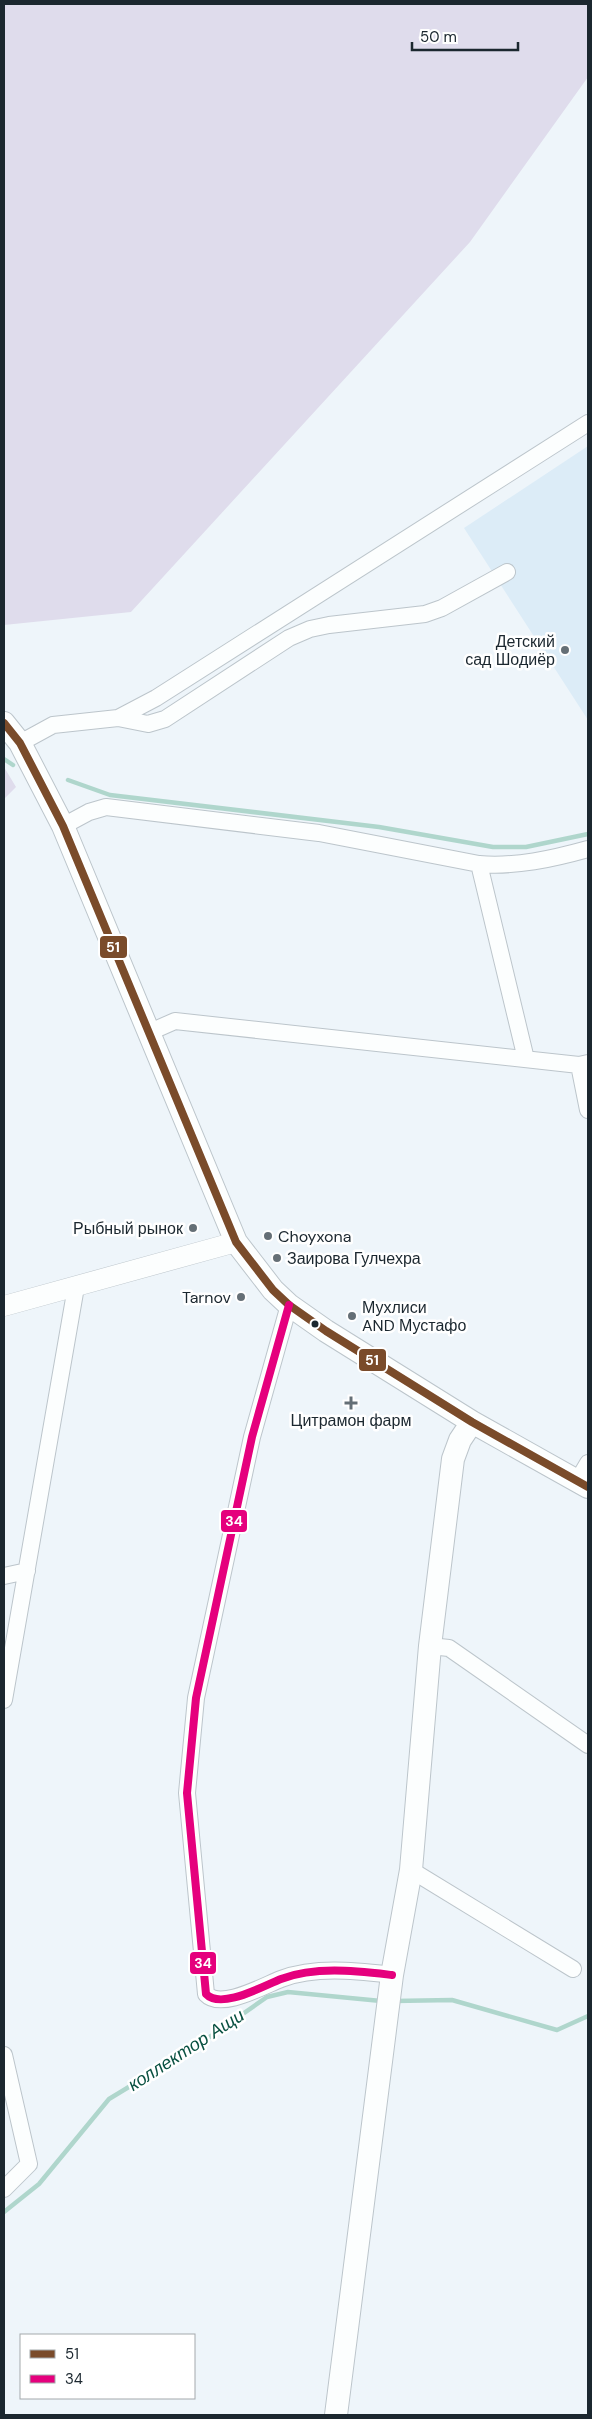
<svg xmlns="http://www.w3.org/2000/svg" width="592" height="2419" viewBox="0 0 592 2419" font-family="'DM Sans',sans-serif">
  <rect width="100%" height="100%" fill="#eef5fa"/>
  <path fill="#dcecf7" d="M 588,446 L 588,720 L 464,528 Z"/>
  <path fill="#dfdcec" d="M 4,4 L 588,4 L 588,77 L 470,242 L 131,612 L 4,625 Z
    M 4,767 L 16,787 L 4,799 Z"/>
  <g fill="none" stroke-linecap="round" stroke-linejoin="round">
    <path stroke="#afd6cc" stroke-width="4.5" d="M 4,759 L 13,765
      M 68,780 L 110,795 L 379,827 L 493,847 L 526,847 L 588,834
      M 394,2001 L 452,2000 L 557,2030 L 588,2016
      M 4,2212 L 39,2184 L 109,2099 L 198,2045 L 267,1997 L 288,1992 L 381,2001"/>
    <g stroke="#bcc5cb" stroke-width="18">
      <path id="minor" d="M 118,718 L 148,724 L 165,719 L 289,638 L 310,629 L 329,625 L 425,614 L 442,608 L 507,572
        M 20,743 L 53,725 L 118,718 L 156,698 L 588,423
        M 63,826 L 89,812 L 106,807 L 319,833 L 479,864 C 516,867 552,859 588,849
        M 479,864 L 526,1059
        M 150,1032 L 175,1021 L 579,1065 L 588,1063
        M 579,1065 L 588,1110
        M 289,1305 L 252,1437 L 196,1698 L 187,1793 L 206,1994 C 221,2010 263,1986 281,1979 C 316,1966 356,1971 392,1975
        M 578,1480 L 588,1463
        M 4,1576 L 27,1571
        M 430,1646 L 449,1648 L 588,1745
        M 4,1700 L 76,1287
        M 411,1870 L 573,1969
        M 4,2055 L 29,2164 L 4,2189"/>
    </g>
    <g stroke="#bcc5cb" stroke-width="21">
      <path id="tertiary" d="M 4,1306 L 236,1242"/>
    </g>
    <g stroke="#bcc5cb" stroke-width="24">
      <path id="secondary" d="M 4,723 L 20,743 L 63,826 L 236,1242 L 273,1290 L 289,1305 L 326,1331 L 472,1422 L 588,1487
        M 336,2415 L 392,1975 L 411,1870 L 430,1646 L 453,1459 L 460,1440 L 472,1422"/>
    </g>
    <use href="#minor" stroke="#fcfefe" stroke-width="16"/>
    <use href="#tertiary" stroke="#fcfefe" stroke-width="20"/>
    <use href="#secondary" stroke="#fcfefe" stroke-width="22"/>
    <g stroke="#fff" stroke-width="11">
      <path id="bus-1" d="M 4,723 L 20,743 L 63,826 L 236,1242 L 273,1290 L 289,1305 L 326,1331 L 472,1422 L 588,1487"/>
    </g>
    <g stroke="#fff" stroke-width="11">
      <path id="bus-2" d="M 289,1305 L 252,1437 L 196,1698 L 187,1793 L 206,1994 C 221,2010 263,1986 281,1979 C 316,1966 356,1971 392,1975"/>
    </g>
    <use href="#bus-1" stroke="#7a4b2a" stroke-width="8"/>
    <use href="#bus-2" stroke="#e5007d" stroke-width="8"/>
  </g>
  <g fill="#656f76" stroke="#fff" stroke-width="2">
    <circle cx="565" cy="650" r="5"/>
    <circle cx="193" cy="1228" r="5"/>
    <circle cx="268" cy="1236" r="5"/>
    <circle cx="277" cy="1258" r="5"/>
    <circle cx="241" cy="1297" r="5"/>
    <circle cx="352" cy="1316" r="5"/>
    <path d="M348.5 1395.5h5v5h5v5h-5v5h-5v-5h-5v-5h5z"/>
  </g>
  <circle fill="#1b272f" stroke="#fff" stroke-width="2" cx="315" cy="1324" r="4.5"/>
  <g text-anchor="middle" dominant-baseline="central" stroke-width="5" stroke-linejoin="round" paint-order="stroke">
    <g font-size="16" fill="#1b272f" stroke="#fff" text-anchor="end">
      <text x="555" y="641">Детский<tspan x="555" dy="18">сад Шодиёр</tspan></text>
      <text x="183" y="1228">Рыбный рынок</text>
      <text x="278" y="1236" text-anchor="start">Choyxona</text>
      <text x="287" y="1258" text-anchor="start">Заирова Гулчехра</text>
      <text x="231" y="1297">Tarnov</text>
      <text x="362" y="1307" text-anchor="start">Мухлиси<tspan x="362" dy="18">AND Мустафо</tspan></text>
      <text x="351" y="1420" text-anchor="middle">Цитрамон фарм</text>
    </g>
    <g font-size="18" font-style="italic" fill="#095141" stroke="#fff">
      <text transform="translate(186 2050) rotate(-33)">коллектор Ащи</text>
    </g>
  </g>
  <g stroke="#fff" stroke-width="2">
    <rect x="99" y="935" width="29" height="24" rx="5" fill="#7a4b2a"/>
    <rect x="358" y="1348" width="29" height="24" rx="5" fill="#7a4b2a"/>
    <rect x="220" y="1509" width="28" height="24" rx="5" fill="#e5007d"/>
    <rect x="189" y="1951" width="28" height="24" rx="5" fill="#e5007d"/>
  </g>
  <g font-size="14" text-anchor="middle" font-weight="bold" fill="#fff">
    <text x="113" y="952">51</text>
    <text x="372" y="1365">51</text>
    <text x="234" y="1526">34</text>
    <text x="203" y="1968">34</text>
  </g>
  <rect width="592" height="2419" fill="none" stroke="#1b272f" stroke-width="10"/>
  <rect x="20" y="2334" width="175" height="65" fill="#ffffff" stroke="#a4a9ac"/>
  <rect x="30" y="2350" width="25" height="8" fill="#7a4b2a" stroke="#a4a9ac"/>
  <text x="65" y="2359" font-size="15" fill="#1b272f">51</text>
  <rect x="30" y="2375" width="25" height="8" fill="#e5007d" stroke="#a4a9ac"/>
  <text x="65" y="2384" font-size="15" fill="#1b272f">34</text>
  <path d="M412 42v8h106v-8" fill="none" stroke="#1b272f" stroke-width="2.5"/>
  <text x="420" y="42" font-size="15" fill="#1b272f" stroke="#ffffff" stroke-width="4" paint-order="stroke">50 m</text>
</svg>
